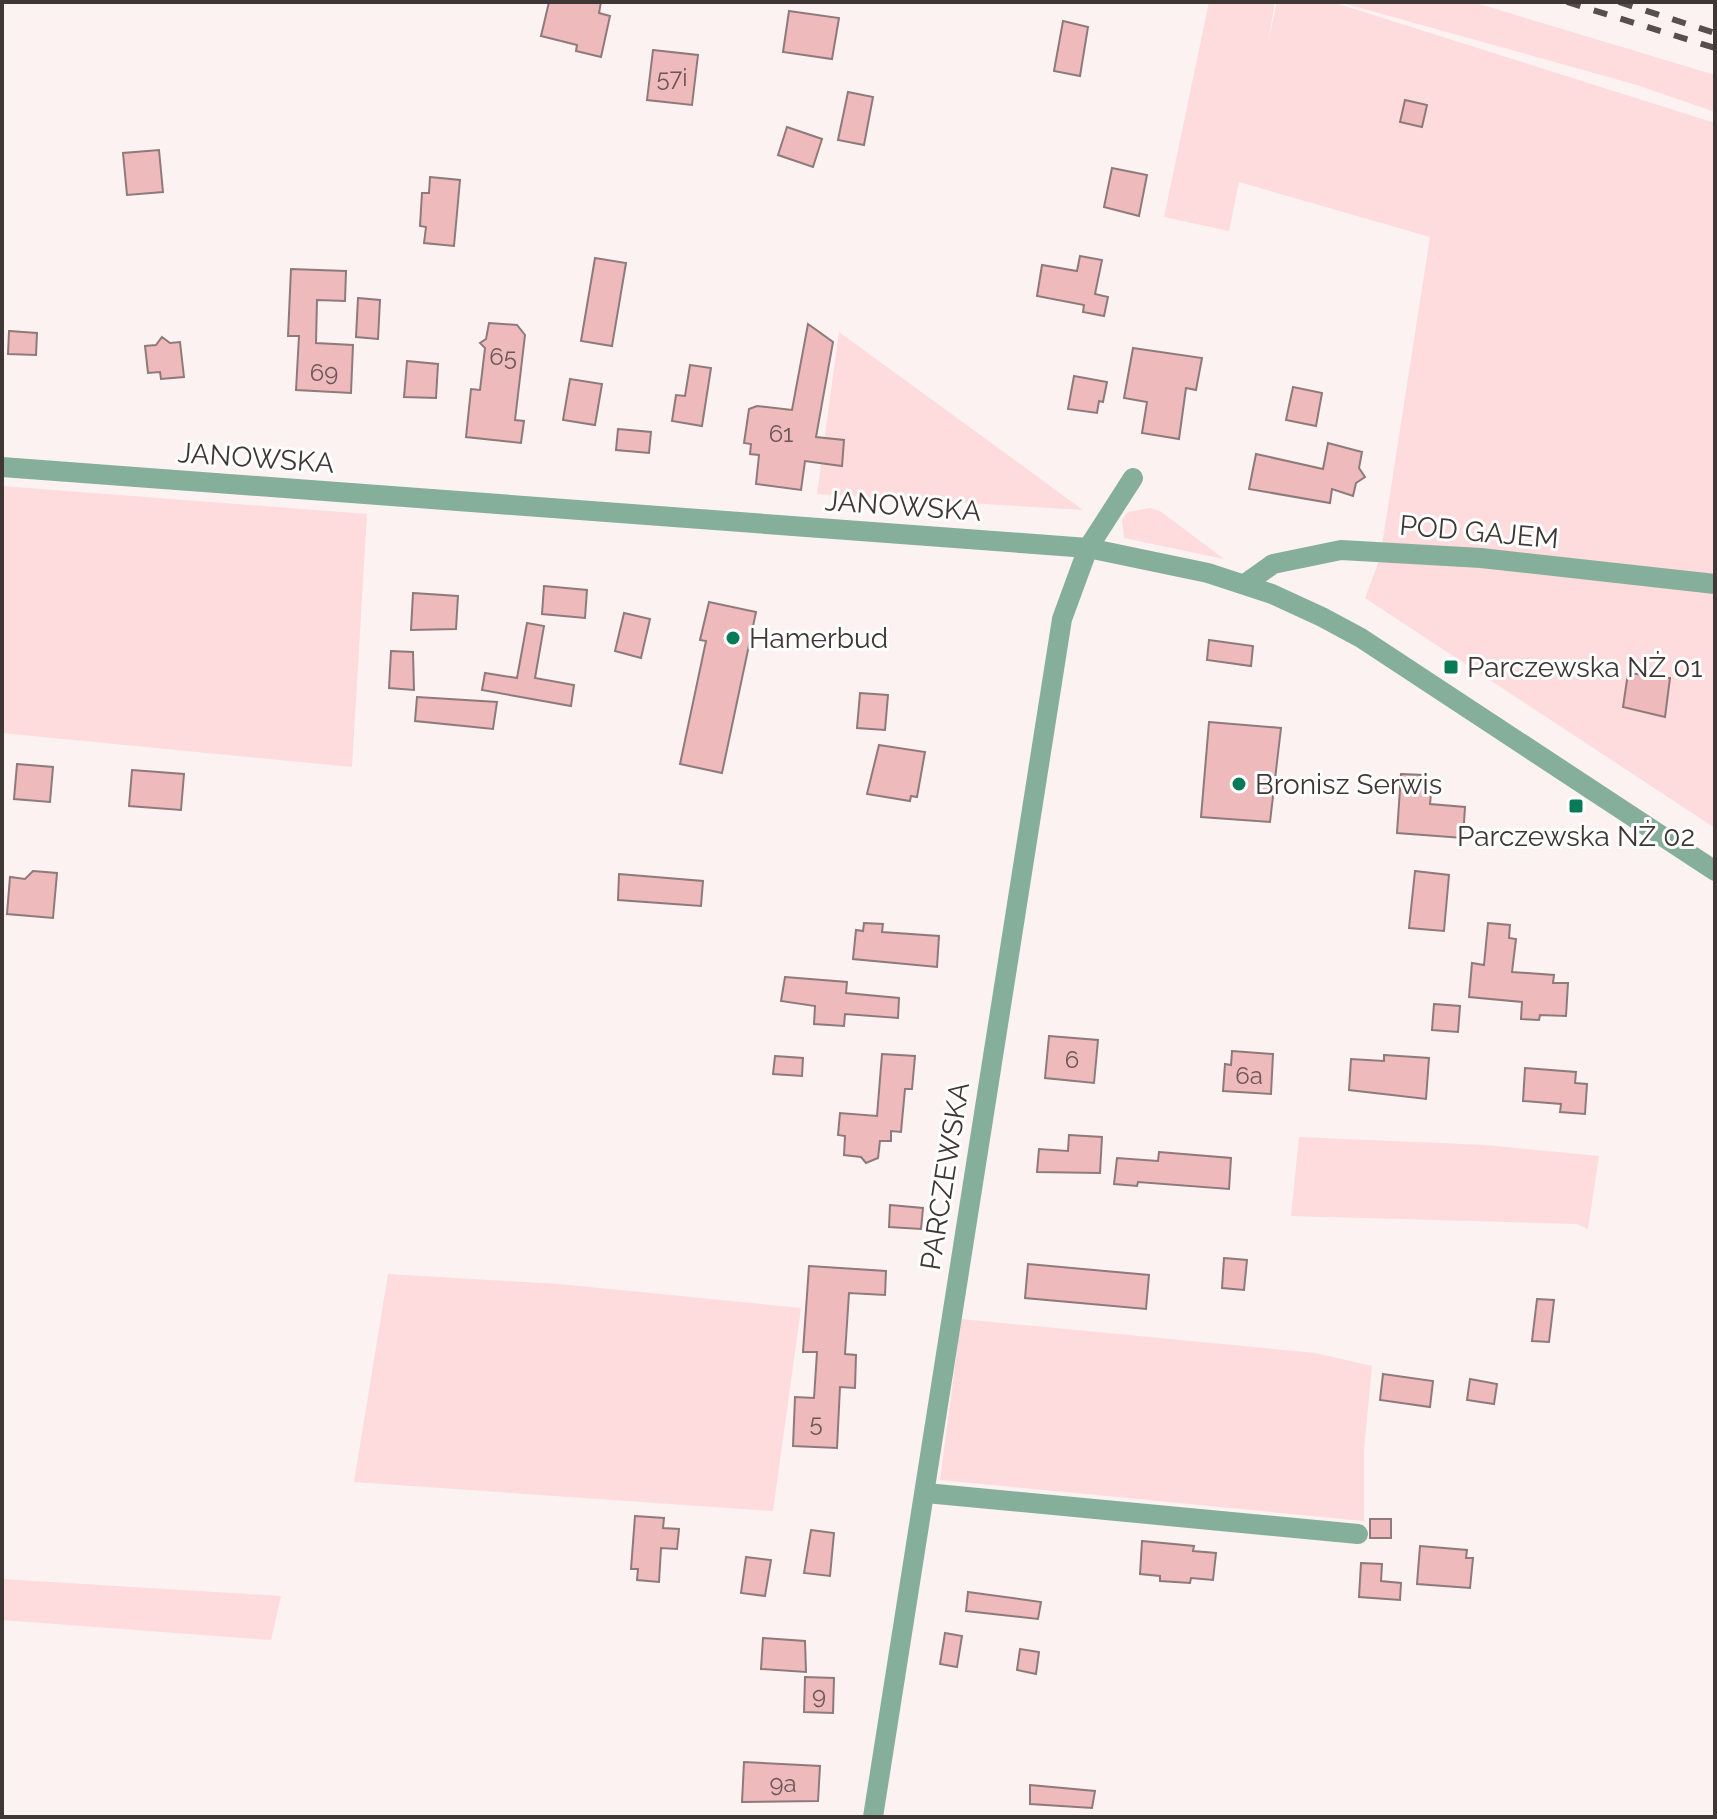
<svg xmlns="http://www.w3.org/2000/svg" width="1717" height="1819" viewBox="0 0 1717 1819" font-family="Raleway,sans-serif">
  <rect width="100%" height="100%" fill="#fcf2f2"/>
  <path fill="#fedbdc" d="M 1209,2 L 1275,2 L 1268,43 L 1277,2 L 1332,2 L 1715,123 L 1715,828 L 1365,598 L 1380,558 L 1430,237 L 1239,182 L 1229,231 L 1164,217 Z
    M 1339,2 L 1473,2 L 1715,75 L 1715,112 L 1637,85 Z
    M 839,332 L 1083,510 L 817,494 Z
    M 2,486 L 367,514 L 352,767 L 2,733 Z
    M 1150,508 L 1160,511 L 1224,559 L 1124,538 L 1122,520 L 1128,512 Z
    M 1299,1137 L 1485,1145 L 1599,1156 L 1588,1229 L 1577,1224 L 1291,1216 Z
    M 388,1274 L 559,1284 L 801,1308 L 773,1511 L 354,1482 Z
    M 961,1319 L 1315,1353 L 1372,1366 L 1364,1449 L 1364,1521 L 940,1480 Z
    M 2,1579 L 281,1596 L 271,1640 L 2,1620 Z"/>
  <path fill="#eebabc" stroke="#8f7a7b" stroke-width="2" d="M 549,2 L 601,2 L 599,13 L 610,16 L 601,57 L 576,51 L 577,45 L 541,36 Z
    M 789,11 L 839,18 L 832,59 L 783,52 Z
    M 1063,21 L 1088,27 L 1080,76 L 1054,71 Z
    M 653,50 L 698,55 L 692,105 L 647,100 Z
    M 848,92 L 873,97 L 864,145 L 838,140 Z
    M 1405,100 L 1427,105 L 1422,127 L 1400,122 Z
    M 787,127 L 822,139 L 813,167 L 778,155 Z
    M 159,150 L 163,192 L 127,195 L 123,153 Z
    M 1112,168 L 1147,175 L 1139,216 L 1104,207 Z
    M 430,177 L 460,180 L 454,246 L 424,243 L 426,227 L 420,226 L 422,193 L 429,193 Z
    M 1080,256 L 1102,260 L 1095,294 L 1108,297 L 1104,316 L 1083,312 L 1084,305 L 1037,296 L 1042,265 L 1077,271 Z
    M 595,258 L 626,263 L 612,346 L 581,341 Z
    M 291,269 L 346,271 L 345,301 L 317,300 L 316,343 L 353,345 L 351,393 L 296,390 L 299,336 L 288,336 Z
    M 358,298 L 380,300 L 378,339 L 356,337 Z
    M 489,323 L 517,325 L 525,335 L 515,420 L 524,421 L 521,443 L 466,437 L 471,389 L 480,390 L 485,348 L 480,343 L 486,339 Z
    M 808,324 L 833,342 L 816,437 L 844,440 L 842,466 L 805,461 L 801,490 L 756,484 L 759,455 L 750,454 L 751,444 L 744,443 L 749,409 L 757,406 L 792,410 Z
    M 9,331 L 37,333 L 36,355 L 8,354 Z
    M 162,337 L 170,343 L 180,342 L 184,377 L 161,379 L 160,372 L 148,373 L 145,346 L 156,345 Z
    M 1133,348 L 1202,358 L 1196,390 L 1186,388 L 1179,439 L 1142,433 L 1147,402 L 1124,398 Z
    M 407,361 L 438,364 L 436,398 L 404,397 Z
    M 690,365 L 711,368 L 702,426 L 672,421 L 676,395 L 685,396 Z
    M 1074,376 L 1107,382 L 1103,402 L 1099,401 L 1097,413 L 1068,409 Z
    M 570,379 L 602,384 L 595,425 L 563,420 Z
    M 1293,387 L 1322,393 L 1316,426 L 1286,420 Z
    M 618,429 L 651,432 L 649,453 L 616,450 Z
    M 1328,443 L 1362,452 L 1359,468 L 1365,477 L 1356,483 L 1353,496 L 1332,489 L 1330,503 L 1249,489 L 1256,454 L 1323,469 Z
    M 544,586 L 587,590 L 585,618 L 542,614 Z
    M 413,593 L 458,596 L 456,629 L 411,630 Z
    M 709,602 L 756,612 L 722,773 L 680,764 L 706,641 L 700,640 Z
    M 624,613 L 650,619 L 641,658 L 615,651 Z
    M 527,623 L 544,626 L 535,678 L 574,685 L 571,706 L 482,690 L 485,673 L 517,678 Z
    M 1209,640 L 1253,646 L 1251,666 L 1207,660 Z
    M 391,651 L 413,652 L 414,690 L 389,688 Z
    M 1628,673 L 1670,678 L 1665,717 L 1623,707 Z
    M 860,693 L 888,695 L 885,730 L 857,728 Z
    M 417,697 L 497,702 L 493,729 L 415,721 Z
    M 1209,722 L 1281,728 L 1270,822 L 1201,817 Z
    M 879,745 L 925,752 L 917,797 L 911,796 L 910,801 L 867,794 Z
    M 17,764 L 53,767 L 50,802 L 14,799 Z
    M 132,770 L 184,774 L 181,810 L 129,806 Z
    M 1401,774 L 1424,775 L 1423,783 L 1432,784 L 1430,804 L 1465,807 L 1463,838 L 1397,833 Z
    M 33,871 L 57,873 L 53,918 L 7,914 L 10,877 L 25,879 Z
    M 1415,871 L 1449,875 L 1444,931 L 1409,928 Z
    M 619,874 L 703,881 L 701,906 L 618,900 Z
    M 864,923 L 883,924 L 882,932 L 939,936 L 937,967 L 853,959 L 856,930 L 863,931 Z
    M 1488,923 L 1510,925 L 1509,938 L 1516,939 L 1512,972 L 1554,975 L 1553,983 L 1568,983 L 1566,1016 L 1540,1015 L 1539,1020 L 1521,1019 L 1522,1002 L 1469,997 L 1472,963 L 1484,965 Z
    M 785,977 L 847,982 L 846,993 L 899,998 L 898,1018 L 845,1014 L 844,1026 L 814,1024 L 815,1006 L 781,1001 Z
    M 1434,1004 L 1460,1006 L 1458,1032 L 1432,1030 Z
    M 1049,1036 L 1098,1040 L 1094,1083 L 1045,1078 Z
    M 1232,1051 L 1273,1054 L 1271,1094 L 1223,1091 L 1225,1064 L 1231,1065 Z
    M 882,1054 L 915,1056 L 912,1089 L 905,1089 L 901,1132 L 891,1131 L 891,1141 L 880,1141 L 878,1158 L 866,1163 L 861,1157 L 844,1155 L 845,1136 L 838,1135 L 840,1113 L 877,1116 Z
    M 1384,1055 L 1429,1058 L 1426,1099 L 1349,1090 L 1351,1059 L 1384,1061 Z
    M 775,1056 L 803,1058 L 802,1076 L 773,1074 Z
    M 1525,1068 L 1576,1072 L 1575,1083 L 1587,1084 L 1585,1114 L 1560,1112 L 1561,1104 L 1523,1101 Z
    M 1069,1135 L 1102,1137 L 1100,1173 L 1037,1172 L 1039,1149 L 1068,1151 Z
    M 1159,1152 L 1231,1158 L 1229,1189 L 1138,1182 L 1137,1186 L 1114,1184 L 1117,1158 L 1158,1161 Z
    M 890,1205 L 923,1208 L 921,1229 L 889,1227 Z
    M 1224,1258 L 1247,1260 L 1244,1290 L 1222,1288 Z
    M 1028,1264 L 1149,1275 L 1146,1309 L 1025,1298 Z
    M 809,1266 L 886,1271 L 885,1295 L 849,1293 L 845,1354 L 856,1355 L 855,1388 L 840,1387 L 837,1448 L 793,1446 L 795,1397 L 814,1398 L 817,1352 L 803,1352 Z
    M 1537,1299 L 1554,1300 L 1549,1342 L 1532,1341 Z
    M 1383,1374 L 1433,1381 L 1430,1407 L 1380,1400 Z
    M 1470,1379 L 1497,1384 L 1494,1404 L 1467,1400 Z
    M 635,1516 L 664,1518 L 663,1528 L 679,1529 L 677,1549 L 661,1548 L 659,1582 L 637,1580 L 638,1569 L 631,1569 Z
    M 1370,1519 L 1391,1519 L 1391,1538 L 1370,1538 Z
    M 811,1530 L 834,1533 L 830,1576 L 804,1573 Z
    M 1142,1541 L 1194,1546 L 1193,1551 L 1216,1553 L 1213,1580 L 1191,1578 L 1190,1583 L 1160,1581 L 1160,1576 L 1140,1574 Z
    M 1420,1546 L 1467,1550 L 1466,1558 L 1473,1558 L 1470,1588 L 1417,1584 Z
    M 746,1557 L 771,1560 L 765,1596 L 741,1593 Z
    M 1361,1563 L 1382,1564 L 1381,1581 L 1401,1583 L 1400,1600 L 1359,1597 Z
    M 968,1592 L 1041,1602 L 1038,1619 L 966,1611 Z
    M 945,1633 L 962,1636 L 957,1667 L 940,1664 Z
    M 763,1638 L 805,1641 L 806,1672 L 761,1669 Z
    M 1020,1649 L 1039,1652 L 1036,1674 L 1017,1670 Z
    M 805,1677 L 834,1678 L 833,1713 L 804,1712 Z
    M 744,1762 L 820,1766 L 818,1801 L 742,1802 Z
    M 1030,1785 L 1095,1791 L 1092,1808 L 1030,1804 Z"/>
  <g fill="none" stroke-linecap="round" stroke-linejoin="round">
    <path stroke="#86af9b" stroke-width="20" d="M 1245,584 L 1273,564 L 1341,550 L 1481,558 L 1715,584
      M 926,1493 L 1358,1534
      M 873,1817 L 1062,619 L 1088,548 L 1133,478"/>
    <path stroke="#86af9b" stroke-width="20" d="M 2,467 L 1088,548 L 1208,573 L 1272,594 L 1322,617 L 1361,638 L 1715,871"/>
    <path stroke="#574e4e" stroke-width="6" stroke-dasharray="14 14" stroke-linecap="butt" d="M 1567,2 L 1715,48
      M 1619,2 L 1715,33"/>
  </g>
  <g fill="#087a55" stroke="#fff" stroke-width="3">
    <circle cx="733" cy="638" r="8"/>
    <rect x="1443" y="659" width="16" height="16" rx="4"/>
    <circle cx="1239" cy="784" r="8"/>
    <rect x="1568" y="798" width="16" height="16" rx="4"/>
  </g>
  <g text-anchor="middle" dominant-baseline="central" stroke-width="6" stroke-linejoin="round" paint-order="stroke">
    <g font-size="24" fill="#6b5758">
      <text x="672" y="77">57i</text>
      <text x="503" y="356">65</text>
      <text x="324" y="372">69</text>
      <text x="781" y="433">61</text>
      <text x="1072" y="1059">6</text>
      <text x="1249" y="1075">6a</text>
      <text x="816" y="1422">5</text>
      <text x="819" y="1695">9</text>
      <text x="783" y="1783">9a</text>
    </g>
    <g font-size="28" fill="#3f3636" stroke="#fff">
      <text transform="translate(256 458) rotate(4)">JANOWSKA</text>
      <text transform="translate(903 506) rotate(4)">JANOWSKA</text>
      <text transform="translate(1479 532) rotate(5)">POD GAJEM</text>
      <text transform="translate(945 1176) rotate(-81)">PARCZEWSKA</text>
    </g>
    <g font-size="28" fill="#3f3636" stroke="#fff" text-anchor="start">
      <text x="749" y="638">Hamerbud</text>
      <text x="1467" y="667">Parczewska NŻ 01</text>
      <text x="1255" y="784">Bronisz Serwis</text>
      <text x="1576" y="836" text-anchor="middle">Parczewska NŻ 02</text>
    </g>
  </g>
  <rect width="1717" height="1819" fill="none" stroke="#3f3636" stroke-width="8"/>
</svg>
